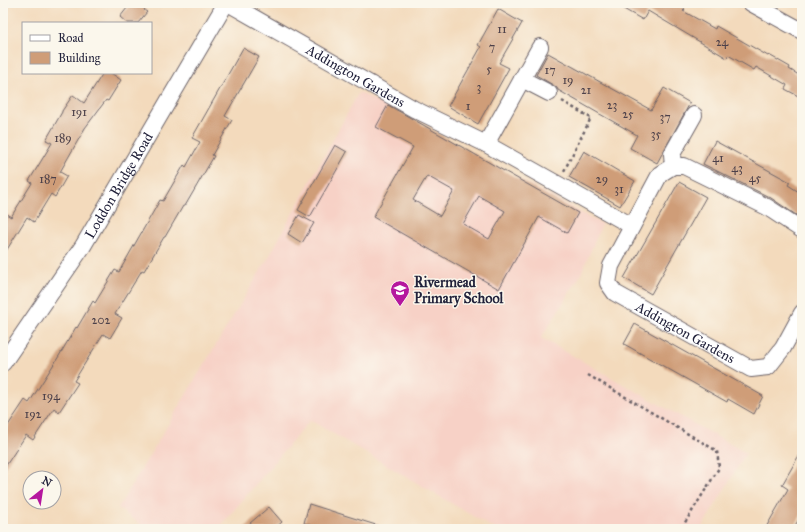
<svg xmlns="http://www.w3.org/2000/svg" width="805" height="532" viewBox="0 0 805 532" font-family="'IM FELL Great Primer',serif">
  <rect width="100%" height="100%" fill="#fbf7ec"/>
  <filter id="ink" filterUnits="userSpaceOnUse"><feTurbulence type="fractalNoise" baseFrequency=".025" numOctaves="2"/><feDisplacementMap in="SourceGraphic" scale="8" xChannelSelector="R" yChannelSelector="G"/><feConvolveMatrix kernelMatrix="1 2 1 2 8 2 1 2 1" color-interpolation-filters="sRGB"/></filter>
  <filter id="wash" filterUnits="userSpaceOnUse"><feTurbulence type="fractalNoise" baseFrequency=".012" numOctaves="4" result="noise"/><feDisplacementMap in="SourceGraphic" scale="16" xChannelSelector="R" yChannelSelector="G"/><feGaussianBlur stdDeviation="0.9" result="paint"/><feColorMatrix in="noise" values="0 0 0 0 0 0 0 0 0 0 0 0 0 0 0 0 0 1.4 0 .05"/><feComposite in="paint" operator="in"/></filter>
  <g filter="url(#wash)">
    <rect width="100%" height="100%" fill="#f3dabc"/>
    <path fill="#f7d1c6" d="M 359,92 L 602,224 L 580,276 L 541,338 L 746,453 L 701,529 L 495,529 L 310,420 L 218,529 L 147,529 L 118,508 L 270,255 Z"/>
    <g id="blocks">
      <path fill="#cf9d78" fill-rule="evenodd" d="M 131,3 L 149,3 L 144,10 L 147,12 L 138,23 L 127,23 L 120,17 Z
        M 613,3 L 674,3 L 685,9 L 683,11 L 715,29 L 716,26 L 768,56 L 769,55 L 790,67 L 789,69 L 802,77 L 802,98 L 785,89 L 787,85 L 756,67 L 754,70 L 728,55 L 727,58 L 648,11 L 643,20 Z
        M 498,9 L 522,23 L 499,63 L 509,68 L 478,124 L 448,106 L 481,47 L 478,45 Z
        M 243,48 L 259,57 L 225,116 L 232,120 L 212,155 L 214,156 L 185,206 L 183,206 L 165,237 L 164,237 L 144,271 L 142,270 L 115,314 L 122,318 L 110,338 L 103,334 L 74,381 L 78,383 L 59,412 L 54,408 L 33,440 L 26,435 L 3,470 L 3,433 L 25,400 L 29,403 L 59,356 L 76,327 L 77,328 L 93,301 L 95,303 L 115,270 L 119,272 L 160,200 L 163,201 L 184,165 L 186,167 L 200,142 L 192,138 Z
        M 548,53 L 602,83 L 651,110 L 664,88 L 690,103 L 657,163 L 630,148 L 637,135 L 598,113 L 558,90 L 557,88 L 553,85 L 536,75 Z
        M 103,73 L 111,73 L 121,80 L 108,101 L 106,100 L 85,128 L 60,172 L 67,176 L 55,197 L 51,194 L 34,222 L 27,217 L 3,256 L 3,212 L 11,217 L 32,183 L 29,181 L 52,143 L 46,140 L 62,112 L 62,111 L 73,95 L 84,103 Z
        M 388,105 L 578,213 L 567,233 L 539,217 L 499,289 L 373,217 L 413,147 L 376,127 ZM 427,176 L 454,191 L 440,216 L 413,200 ZM 479,196 L 505,211 L 489,239 L 463,224 Z
        M 715,141 L 790,182 L 788,185 L 799,192 L 802,187 L 802,219 L 771,198 L 703,164 Z
        M 335,145 L 347,152 L 310,217 L 298,210 Z
        M 584,151 L 635,181 L 620,206 L 569,177 Z
        M 679,182 L 706,197 L 651,294 L 624,278 Z
        M 299,215 L 314,223 L 302,243 L 288,234 Z
        M 635,324 L 763,396 L 754,414 L 728,399 L 727,402 L 624,344 Z
        M 802,450 L 802,514 L 793,529 L 765,529 L 788,489 L 782,485 Z
        M 309,504 L 379,526 L 378,529 L 324,529 L 304,523 Z
        M 269,507 L 282,522 L 274,529 L 243,529 Z"/>
    </g>
  </g>
  <g filter="url(#ink)">
    <use href="#blocks" fill-opacity="0" stroke="#6b6268" stroke-width="1"/>
    <g fill="none" stroke-linecap="round" stroke-linejoin="round">
      <g stroke="#6b6268" stroke-width="18">
        <g id="minor">
          <path id="s1" d="M 228,3 L 414,109 L 486,144 L 632,226"/>
          <path d="M 751,3 L 802,31"/>
          <path d="M 522,79 L 549,93"/>
          <path d="M 486,144 L 540,47"/>
          <path d="M 673,166 L 672,154 L 694,115"/>
          <path id="s2" d="M 802,230 L 767,207 L 684,166 L 673,166 L 660,174 L 611,266 L 608,283 L 615,293 L 751,369 L 768,367 L 783,348 L 802,313"/>
          <path id="s3" d="M 3,363 L 83,246 L 226,3"/>
        </g>
      </g>
      <path stroke="#6b6268" stroke-width="2.5" stroke-dasharray="3 3" stroke-linecap="butt" d="M 562,101 L 591,118 L 564,171
        M 588,375 L 717,451 L 719,468 L 681,529"/>
      <use href="#minor" stroke="#fff" stroke-width="16"/>
    </g>
  </g>
  <defs>
    <g id="school-pin" transform="scale(1)"><path d="M0 17L-7.5 6A9.5 9.5 0 1 1 7.5 6Z" fill="#b5179e" stroke="#fbf7ec"/><path d="M0-5L7-2L0 1L-7-2ZM-4 1L0 2.5L4 1V4Q0 6-4 4Z" fill="#fff"/></g>
  </defs>
  <g fill-rule="evenodd">
    <use href="#school-pin" x="400" y="290"/>
  </g>
  <g text-anchor="middle" dominant-baseline="central" stroke-width="3" stroke-linejoin="round" paint-order="stroke">
    <g font-size="12" fill="#4d414a">
      <text x="502" y="29">11</text>
      <text x="722" y="42">24</text>
      <text x="492" y="47">7</text>
      <text x="489" y="69">5</text>
      <text x="550" y="70">17</text>
      <text x="568" y="80">19</text>
      <text x="479" y="87">3</text>
      <text x="586" y="90">21</text>
      <text x="612" y="105">23</text>
      <text x="468" y="106">1</text>
      <text x="79" y="112">191</text>
      <text x="628" y="114">25</text>
      <text x="665" y="117">37</text>
      <text x="656" y="134">35</text>
      <text x="63" y="138">189</text>
      <text x="718" y="158">41</text>
      <text x="737" y="168">43</text>
      <text x="755" y="178">45</text>
      <text x="48" y="179">187</text>
      <text x="602" y="179">29</text>
      <text x="619" y="189">31</text>
      <text x="101" y="320">202</text>
      <text x="51" y="396">194</text>
      <text x="33" y="414">192</text>
    </g>
    <g font-size="14" fill="#22223b" stroke="#fbf7ec">
      <text stroke="none"><textPath href="#s1" startOffset="147">Addington Gardens</textPath></text>
      <text stroke="none"><textPath href="#s3" startOffset="212">Loddon Bridge Road</textPath></text>
      <text stroke="none"><textPath href="#s2" startOffset="375">Addington Gardens</textPath></text>
    </g>
    <g font-size="14" font-weight="bold" fill="#22223b" stroke="#fbf7ec" text-anchor="start">
      <text x="414" y="282">Rivermead<tspan x="414" dy="16">Primary School</tspan></text>
    </g>
  </g>
  <rect width="805" height="532" fill="none" stroke="#fbf7ec" stroke-width="16"/>
  <rect x="22" y="22" width="130" height="52" fill="#fbf7ec" stroke="#a4a2a5"/>
  <rect x="30" y="35" width="20" height="6" fill="#ffffff" stroke="#a4a2a5"/>
  <text x="58" y="42" font-size="12" fill="#22223b">Road</text>
  <rect x="30" y="52" width="20" height="12" fill="#cf9d78" stroke="#a4a2a5"/>
  <text x="58" y="62" font-size="12" fill="#22223b">Building</text>
  <g transform="translate(42 490) rotate(30)"><circle r="19" fill="#fbf7ec" stroke="#a4a2a5"/>
  <path d="M0-3L7 15L0 10L-7 15Z" fill="#b5179e"/>
  <text y="-6" font-size="11" font-weight="bold" text-anchor="middle" fill="#22223b">N</text>
  </g>
</svg>
